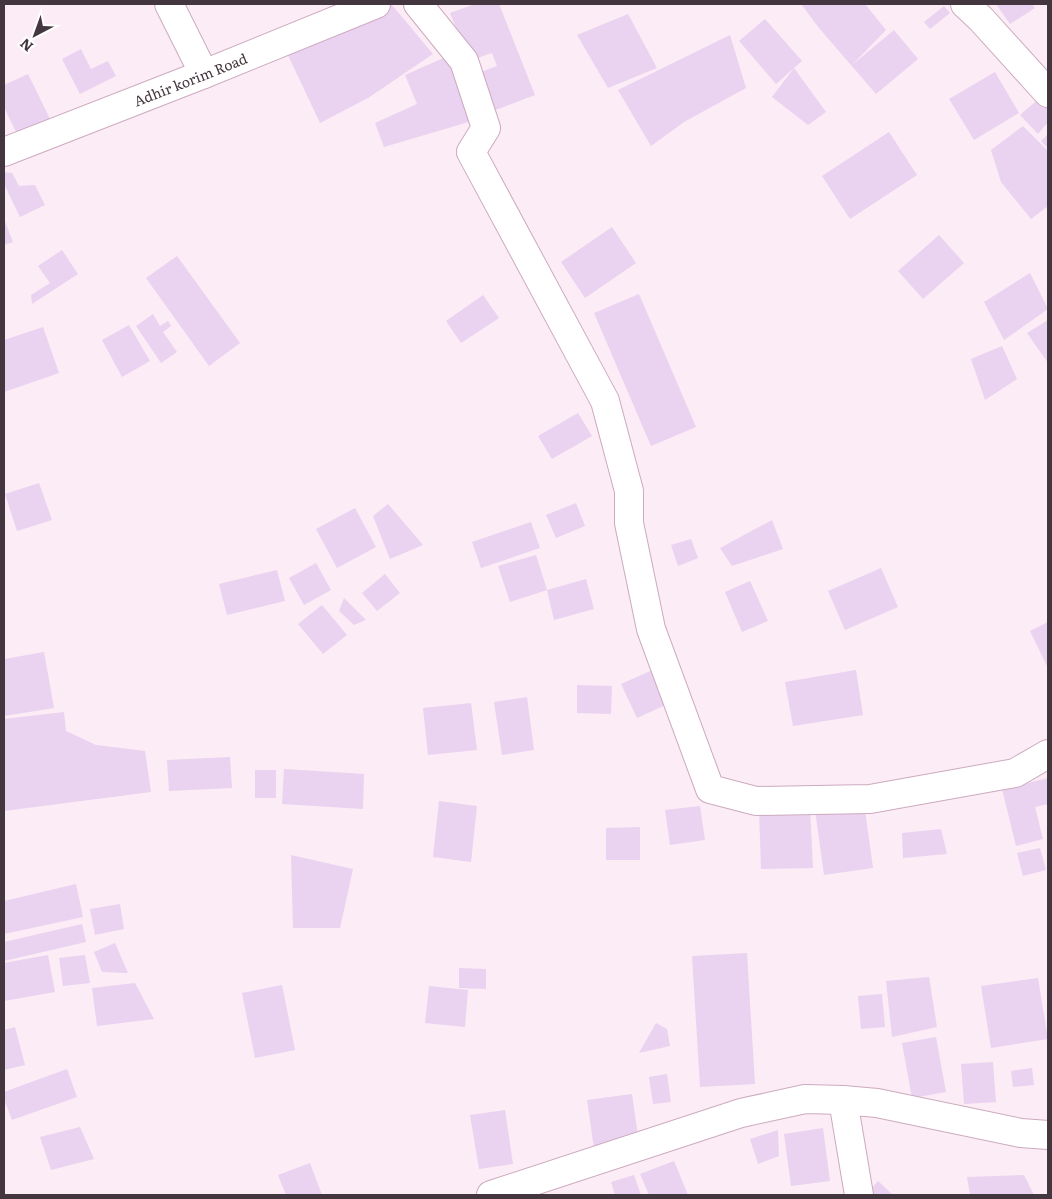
<svg xmlns="http://www.w3.org/2000/svg" width="1052" height="1199" viewBox="0 0 1052 1199" font-family="Literata,serif">
  <rect width="100%" height="100%" fill="#fbecf5"/>
  <path fill="#ead2f1" d="M 475,4 L 499,4 L 535,95 L 493,111 L 478,73 L 497,66 L 492,53 L 469,61 L 450,13 Z
    M 801,4 L 865,4 L 886,30 L 852,65 L 894,30 L 918,59 L 876,94 L 819,28 Z
    M 996,4 L 1032,4 L 1035,8 L 1010,24 Z
    M 392,5 L 433,54 L 368,98 L 320,123 L 287,53 Z
    M 944,6 L 950,13 L 930,29 L 924,22 Z
    M 628,14 L 657,68 L 608,88 L 577,35 Z
    M 765,19 L 802,61 L 776,84 L 739,41 Z
    M 730,35 L 746,88 L 684,122 L 651,146 L 618,90 Z
    M 81,49 L 91,69 L 108,61 L 116,76 L 80,94 L 62,59 Z
    M 448,56 L 472,121 L 384,147 L 375,123 L 417,104 L 405,75 Z
    M 794,68 L 826,112 L 808,125 L 772,97 Z
    M 995,72 L 1019,113 L 974,140 L 949,99 Z
    M 28,74 L 50,119 L 17,134 L 4,107 L 4,85 Z
    M 1041,97 L 1048,108 L 1048,122 L 1038,134 L 1020,115 Z
    M 1023,126 L 1048,151 L 1048,206 L 1031,219 L 1001,182 L 991,150 Z
    M 889,132 L 917,175 L 850,219 L 822,176 Z
    M 1048,134 L 1048,148 L 1041,141 Z
    M 4,172 L 12,173 L 19,186 L 35,185 L 45,205 L 20,217 L 4,184 Z
    M 4,219 L 13,242 L 4,245 Z
    M 612,227 L 636,263 L 585,298 L 561,262 Z
    M 939,235 L 964,263 L 923,299 L 898,271 Z
    M 62,250 L 78,274 L 32,304 L 31,295 L 50,283 L 38,266 Z
    M 177,256 L 240,343 L 209,366 L 146,278 Z
    M 1030,273 L 1048,309 L 1004,340 L 984,302 Z
    M 639,294 L 696,427 L 651,446 L 594,313 Z
    M 483,295 L 499,318 L 461,343 L 446,321 Z
    M 153,314 L 160,326 L 168,321 L 171,326 L 163,332 L 177,352 L 161,363 L 136,326 Z
    M 1048,320 L 1048,363 L 1027,333 Z
    M 129,325 L 150,361 L 122,377 L 102,340 Z
    M 43,327 L 59,373 L 4,392 L 4,340 Z
    M 1002,346 L 1017,379 L 985,400 L 971,359 Z
    M 578,413 L 592,436 L 552,459 L 538,436 Z
    M 39,483 L 52,520 L 17,531 L 5,494 Z
    M 576,503 L 585,526 L 556,538 L 546,515 Z
    M 388,504 L 423,545 L 390,559 L 373,516 Z
    M 355,508 L 376,547 L 337,568 L 316,529 Z
    M 772,520 L 783,549 L 732,566 L 720,548 Z
    M 531,522 L 540,548 L 481,568 L 472,542 Z
    M 691,539 L 698,558 L 678,566 L 671,545 Z
    M 536,555 L 547,590 L 510,602 L 498,566 Z
    M 316,563 L 331,590 L 304,605 L 289,578 Z
    M 881,568 L 898,607 L 845,630 L 828,591 Z
    M 277,570 L 285,601 L 227,615 L 219,584 Z
    M 385,574 L 400,593 L 377,611 L 362,593 Z
    M 586,579 L 594,609 L 554,620 L 547,590 Z
    M 750,581 L 768,621 L 742,632 L 725,592 Z
    M 344,598 L 366,620 L 354,625 L 339,611 Z
    M 322,605 L 347,635 L 323,654 L 298,624 Z
    M 1048,622 L 1048,668 L 1030,631 Z
    M 44,652 L 54,708 L 4,716 L 4,659 Z
    M 657,668 L 672,702 L 637,718 L 621,684 Z
    M 856,670 L 863,715 L 793,726 L 785,682 Z
    M 577,685 L 612,686 L 611,714 L 577,713 Z
    M 527,697 L 534,750 L 502,755 L 494,702 Z
    M 471,703 L 477,750 L 428,755 L 423,708 Z
    M 64,712 L 66,731 L 96,745 L 145,751 L 151,792 L 4,811 L 4,719 Z
    M 230,757 L 232,788 L 169,791 L 167,760 Z
    M 284,769 L 364,774 L 363,809 L 282,804 Z
    M 255,770 L 276,770 L 276,798 L 255,798 Z
    M 1048,778 L 1048,804 L 1035,807 L 1043,839 L 1016,846 L 1002,789 Z
    M 439,801 L 477,806 L 471,862 L 433,857 Z
    M 864,803 L 873,868 L 824,875 L 815,810 Z
    M 700,806 L 705,840 L 670,845 L 665,810 Z
    M 810,807 L 813,868 L 761,869 L 759,808 Z
    M 640,827 L 640,860 L 606,860 L 606,828 Z
    M 941,829 L 947,854 L 903,858 L 902,833 Z
    M 1040,848 L 1046,870 L 1023,876 L 1017,853 Z
    M 291,855 L 353,869 L 340,928 L 293,928 Z
    M 76,884 L 83,917 L 4,934 L 4,901 Z
    M 120,904 L 124,929 L 95,935 L 90,909 Z
    M 82,924 L 86,942 L 4,961 L 4,942 Z
    M 115,943 L 128,973 L 102,972 L 94,952 Z
    M 747,953 L 755,1084 L 700,1087 L 692,956 Z
    M 48,955 L 55,992 L 4,1001 L 4,963 Z
    M 85,955 L 90,983 L 63,986 L 59,958 Z
    M 459,968 L 486,969 L 486,989 L 459,988 Z
    M 929,977 L 937,1027 L 892,1037 L 886,981 Z
    M 1038,978 L 1048,1039 L 991,1048 L 981,986 Z
    M 135,983 L 154,1019 L 97,1026 L 92,988 Z
    M 282,985 L 295,1050 L 255,1058 L 242,993 Z
    M 429,986 L 468,990 L 465,1027 L 425,1023 Z
    M 882,994 L 885,1027 L 861,1029 L 858,996 Z
    M 656,1023 L 667,1029 L 670,1046 L 639,1053 Z
    M 15,1027 L 25,1065 L 4,1070 L 4,1030 Z
    M 936,1037 L 946,1092 L 912,1098 L 902,1043 Z
    M 993,1062 L 996,1102 L 964,1104 L 961,1064 Z
    M 1032,1068 L 1034,1085 L 1013,1087 L 1011,1071 Z
    M 67,1069 L 77,1097 L 12,1120 L 4,1099 L 4,1092 Z
    M 667,1074 L 671,1102 L 653,1104 L 649,1077 Z
    M 632,1094 L 639,1143 L 594,1149 L 587,1100 Z
    M 505,1110 L 513,1164 L 479,1169 L 470,1115 Z
    M 80,1127 L 94,1159 L 51,1170 L 40,1137 Z
    M 823,1128 L 830,1181 L 791,1186 L 784,1134 Z
    M 778,1130 L 779,1156 L 758,1164 L 750,1139 Z
    M 674,1161 L 688,1195 L 649,1195 L 640,1174 Z
    M 310,1163 L 322,1195 L 286,1195 L 278,1175 Z
    M 634,1175 L 641,1195 L 615,1195 L 611,1182 Z
    M 1024,1175 L 1034,1195 L 970,1195 L 967,1177 Z
    M 878,1181 L 893,1195 L 870,1195 L 869,1191 Z"/>
  <g fill="none" stroke-linecap="round" stroke-linejoin="round">
    <g stroke="#cdaabf" stroke-width="30">
      <path id="minor" d="M 169,4 L 204,74
        M 418,4 L 464,61 L 486,128 L 471,152 L 605,401 L 629,491 L 629,523 L 651,629 L 710,789 L 756,801 L 870,799 L 1015,773 L 1048,754
        M 965,4 L 981,19 L 1048,93
        M 843,1100 L 859,1195
        M 491,1195 L 741,1113 L 805,1099 L 843,1100 L 877,1103 L 1021,1133 L 1048,1135"/>
    </g>
    <g stroke="#cdaabf" stroke-width="30">
      <g id="secondary">
        <path id="s1" d="M 4,152 L 204,74 L 376,4"/>
      </g>
    </g>
    <use href="#minor" stroke="#fff" stroke-width="28"/>
    <use href="#secondary" stroke="#fff" stroke-width="28"/>
  </g>
  <g text-anchor="middle" dominant-baseline="central" stroke-width="5" stroke-linejoin="round" paint-order="stroke">
    <g font-size="14" fill="#44363e" stroke="#fff">
      <text stroke="none"><textPath href="#s1" startOffset="200">Adhir korim Road</textPath></text>
    </g>
  </g>
  <rect width="1052" height="1199" fill="none" stroke="#44363e" stroke-width="10"/>
  <g transform="translate(35 35) rotate(221)" stroke="#ffffff" stroke-width="4" paint-order="stroke">
  <path d="M0-4L9 19L0 12L-9 19Z" fill="#44363e"/>
  <text y="-8" font-size="14" font-weight="bold" text-anchor="middle" fill="#44363e">N</text>
  </g>
</svg>
